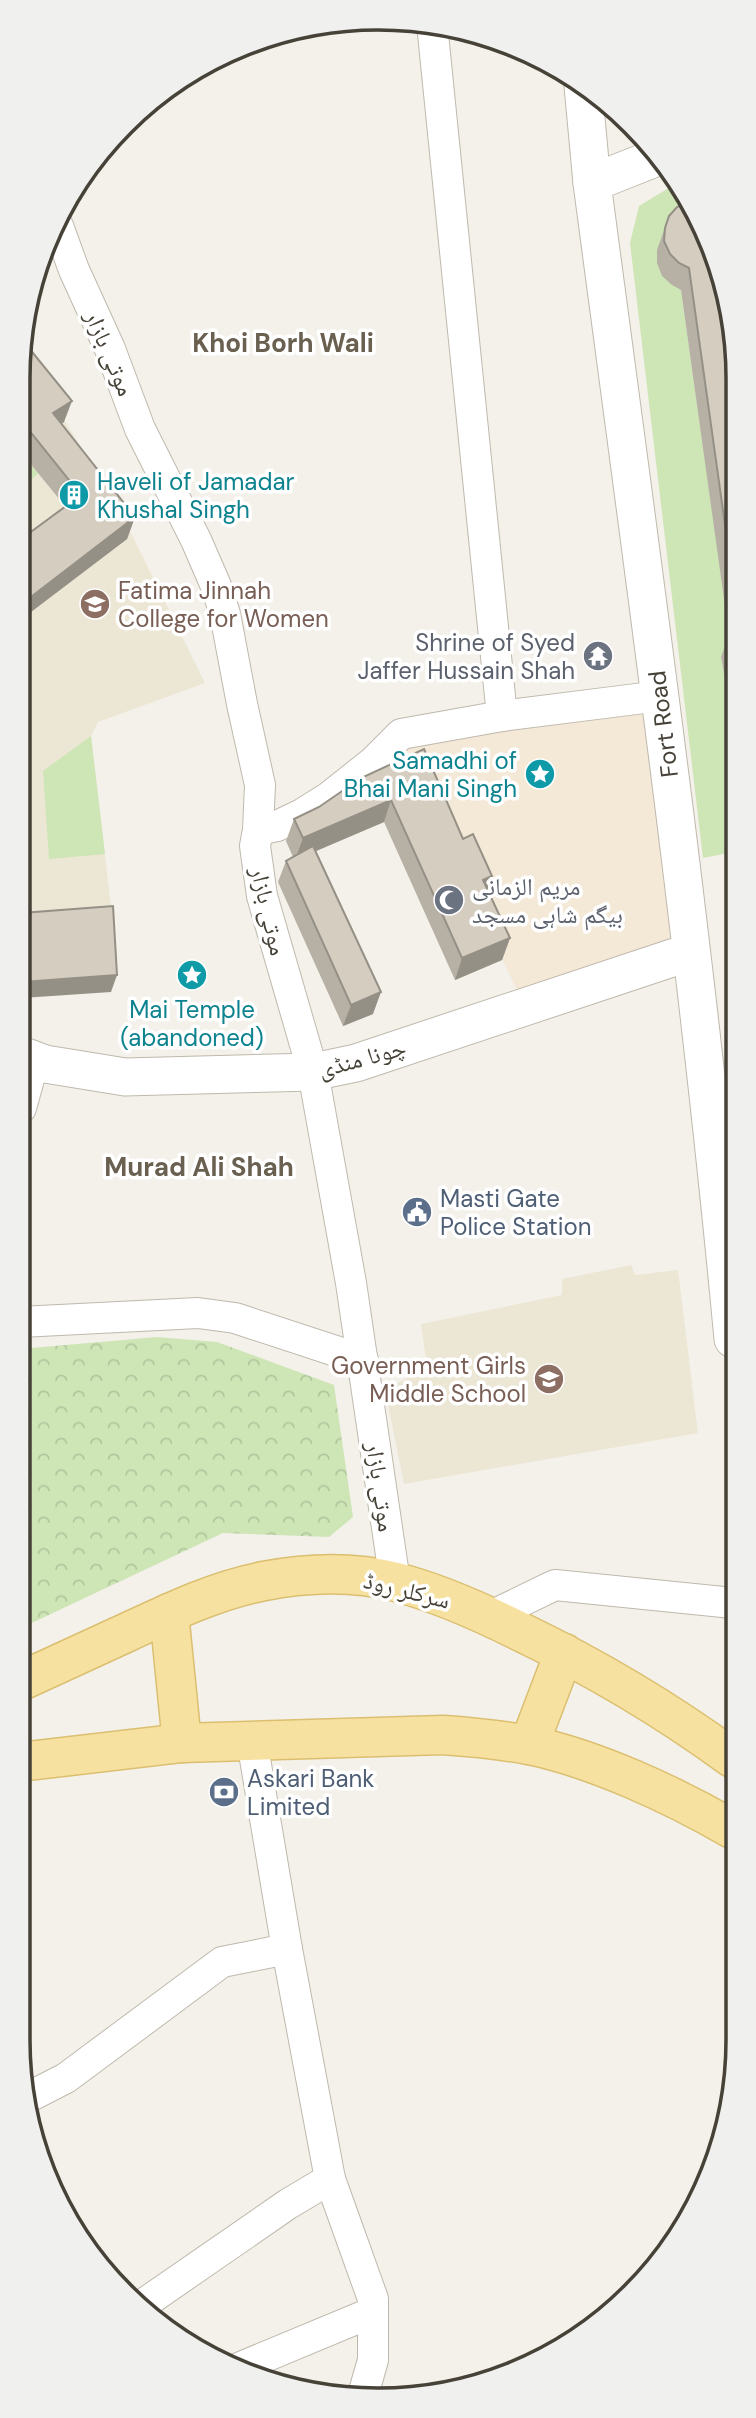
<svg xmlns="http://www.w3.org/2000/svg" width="756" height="2418" font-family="'DM Sans','Noto Naskh Arabic',sans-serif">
	<defs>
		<pattern id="park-crowns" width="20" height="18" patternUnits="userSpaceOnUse" patternTransform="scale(1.75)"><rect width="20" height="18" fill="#cee5b6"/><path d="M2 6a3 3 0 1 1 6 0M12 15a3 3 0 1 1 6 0" fill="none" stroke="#b2c69d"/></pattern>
	</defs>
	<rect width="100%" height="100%" fill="#f4f1ea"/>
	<path fill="#f4e8d7" d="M660 696 690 952 525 1007 475 902 397 779 392 730Z"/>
	<g fill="#ece6d5">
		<path d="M24 354 121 513 205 683 98 722 91 736 112 915 22 923Z"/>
		<path d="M631 1265 635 1275 678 1270 698 1433 404 1484 385 1390 427 1367 421 1324 562 1295V1279Z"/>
	</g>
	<g fill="#cee5b6">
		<path d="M677 183 703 223 662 237C653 260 659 279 681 290L731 644 721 657 725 679 735 685 734 852 703 858 630 243 639 206Z"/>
		<path d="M24 456 38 474 24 485Z"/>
		<path d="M91 736 105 854 49 859 43 771Z"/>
	</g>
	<path fill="url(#park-crowns)" d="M157 1337 217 1342 334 1385 353 1517 329 1537 223 1533 21 1628 20 1349Z"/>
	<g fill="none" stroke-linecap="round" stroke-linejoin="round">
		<g stroke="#bfb9ad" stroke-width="32">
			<g id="minor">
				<path d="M432 24 502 716 660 696"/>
				<path d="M58 226 74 270 110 349 140 429 196 540 216 586 225 614 242 704 260 785 258 830 255 846 262 896 313 1072 351 1283 395 1582"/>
				<path d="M258 830 277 826 302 814 329 797 373 762 401 734 502 716"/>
				<path d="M21 1108 34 1061"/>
				<path d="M20 1322 198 1313 235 1318 363 1360"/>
				<path d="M489 1617 555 1585 733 1603"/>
				<path d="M29 2097 66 2078 222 1962 287 1949"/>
				<path d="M330 2179 373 2299V2360L363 2395"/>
				<path d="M142 2305 288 2204 330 2179 287 1949 252 1741"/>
				<path d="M236 2369 373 2312"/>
			</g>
		</g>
		<g stroke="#bfb9ad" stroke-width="39">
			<g id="tertiary">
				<path d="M583 86 592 183"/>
				<path d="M660 156 592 183C643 568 697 953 733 1339"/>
				<path d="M21 1055 45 1064 125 1077 313 1072 356 1063 690 952"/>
			</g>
		</g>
		<g stroke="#dbbf70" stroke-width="41">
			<g id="primary">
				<path d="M169 1613 182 1743"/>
				<path d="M19 1682C56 1665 93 1648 130 1631 173 1611 217 1590 264 1581 306 1573 353 1571 396 1582 439 1593 479 1611 519 1631 594 1667 665 1709 732 1758"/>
				<path d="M529 1745 564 1653"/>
				<path d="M19 1762 182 1743 443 1735C472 1737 501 1740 529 1745 596 1759 673 1795 732 1829"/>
			</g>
		</g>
		<use href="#minor" stroke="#fff" stroke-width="30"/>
		<use href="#tertiary" stroke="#fff" stroke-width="37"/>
		<use href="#primary" stroke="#f7e1a0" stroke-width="38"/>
	</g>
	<g fill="#b7b0a5">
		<path d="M669 216 735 331V685L725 679 721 657 729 635 681 290 672 285 662 276 657 263V250Z"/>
		<path d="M24 342 64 422 61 424 135 517 127 539 23 618 24 537 65 506 24 456Z"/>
		<path d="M361 778 463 839 510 938 502 960 455 980 384 822 316 851 373 1014 343 1026 278 882 286 861 293 857 286 841 294 819 319 807Z"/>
	</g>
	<g fill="#959086">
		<path d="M72 401 64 422 45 435 53 413Z"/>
		<path d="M135 517 127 539 23 618V603Z"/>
		<path d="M391 800 384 822 295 860 303 838Z"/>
		<path d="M492 876 484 898 483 880Z"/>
		<path d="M510 938 502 960 455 980 462 958Z"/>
		<path d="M117 975 111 992 22 998V982Z"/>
		<path d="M381 992 373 1014 343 1026 351 1005Z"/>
	</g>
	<g fill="#d5cdc0" stroke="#959086" stroke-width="2">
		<path d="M690 202 701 219 735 331V596L689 268 679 263 670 254 664 241 665 228 669 216 677 207Z"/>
		<path d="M24 342 72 401 53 413 135 517 23 603 24 537 81 495 24 424Z"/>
		<path d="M735 627V659L733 657 729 635Z"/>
		<path d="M424 749 463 839 473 834 492 876 483 880 510 938 462 958 391 800 303 838 294 819 319 807 361 778Z"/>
		<path d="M313 846 381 992 351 1005 286 861Z"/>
		<path d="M113 906 117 975 22 982V913Z"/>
	</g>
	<defs>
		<g id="building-disc" transform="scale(1.575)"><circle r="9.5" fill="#0f9aa8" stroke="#fff"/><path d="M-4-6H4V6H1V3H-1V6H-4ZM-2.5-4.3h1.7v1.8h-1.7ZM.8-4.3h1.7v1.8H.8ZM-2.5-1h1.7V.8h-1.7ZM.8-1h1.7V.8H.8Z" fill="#fff"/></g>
		<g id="university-disc" transform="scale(1.575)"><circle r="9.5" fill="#8d6e63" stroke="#fff"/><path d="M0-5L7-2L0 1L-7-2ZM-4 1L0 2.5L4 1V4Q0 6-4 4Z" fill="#fff"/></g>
		<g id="temple-disc" transform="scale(1.575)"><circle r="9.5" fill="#6b7280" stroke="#fff"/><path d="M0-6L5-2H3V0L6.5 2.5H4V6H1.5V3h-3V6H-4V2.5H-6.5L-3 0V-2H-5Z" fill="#fff"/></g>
		<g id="sight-disc" transform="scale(1.575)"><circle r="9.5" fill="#0f9aa8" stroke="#fff"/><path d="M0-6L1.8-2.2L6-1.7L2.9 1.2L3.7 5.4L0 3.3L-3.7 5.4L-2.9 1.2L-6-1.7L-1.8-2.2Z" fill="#fff"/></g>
		<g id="mosque-disc" transform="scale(1.575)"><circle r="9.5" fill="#6b7280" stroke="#fff"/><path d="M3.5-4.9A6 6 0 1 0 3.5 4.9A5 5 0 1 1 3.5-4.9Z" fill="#fff"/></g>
		<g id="civic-disc" transform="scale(1.575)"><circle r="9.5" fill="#5c6f8a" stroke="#fff"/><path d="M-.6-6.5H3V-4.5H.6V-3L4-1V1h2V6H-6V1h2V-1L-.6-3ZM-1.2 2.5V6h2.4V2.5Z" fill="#fff"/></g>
		<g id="school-disc" transform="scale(1.575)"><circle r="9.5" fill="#8d6e63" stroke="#fff"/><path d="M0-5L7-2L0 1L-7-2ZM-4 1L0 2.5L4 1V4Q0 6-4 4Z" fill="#fff"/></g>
		<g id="bank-disc" transform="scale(1.575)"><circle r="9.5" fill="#5c6f8a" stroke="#fff"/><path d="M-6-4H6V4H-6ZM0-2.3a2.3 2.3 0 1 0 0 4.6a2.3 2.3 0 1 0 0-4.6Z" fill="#fff"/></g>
	</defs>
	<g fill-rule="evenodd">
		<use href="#building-disc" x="74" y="495"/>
		<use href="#university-disc" x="95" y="604"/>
		<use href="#temple-disc" x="598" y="656"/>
		<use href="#sight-disc" x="540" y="774"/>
		<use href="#mosque-disc" x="449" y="900"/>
		<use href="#sight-disc" x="192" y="975"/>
		<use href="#civic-disc" x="417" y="1212"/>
		<use href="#school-disc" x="549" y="1379"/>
		<use href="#bank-disc" x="224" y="1792"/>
	</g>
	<g text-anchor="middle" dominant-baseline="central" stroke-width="7" stroke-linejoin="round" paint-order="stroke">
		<g font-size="24" fill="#474238" stroke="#fff">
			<text transform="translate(110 353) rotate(67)">موتی بازار</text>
			<text transform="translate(663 724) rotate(-97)">Fort Road</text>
			<text transform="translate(269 911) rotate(77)">موتی بازار</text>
			<text transform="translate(362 1058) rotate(-15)">چونا منڈی</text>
			<text transform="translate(381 1487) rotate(82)">موتی بازار</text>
			<text transform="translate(407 1590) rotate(14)">سرکلر روڈ</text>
		</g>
		<g font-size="24" fill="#0d838f" stroke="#fff" text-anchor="start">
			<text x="97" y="481">Haveli of Jamadar<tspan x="97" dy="28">Khushal Singh</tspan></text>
			<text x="517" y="760" text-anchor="end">Samadhi of<tspan x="517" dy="28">Bhai Mani Singh</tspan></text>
			<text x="192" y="1009" text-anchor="middle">Mai Temple<tspan x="192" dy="28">(abandoned)</tspan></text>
		</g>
		<g font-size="24" fill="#785e54" stroke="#fff" text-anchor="start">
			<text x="118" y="590">Fatima Jinnah<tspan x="118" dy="28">College for Women</tspan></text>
			<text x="526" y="1365" text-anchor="end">Government Girls<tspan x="526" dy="28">Middle School</tspan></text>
		</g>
		<g font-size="24" fill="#5b616d" stroke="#fff" text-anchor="end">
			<text x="575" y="642">Shrine of Syed<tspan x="575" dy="28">Jaffer Hussain Shah</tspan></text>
			<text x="472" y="886" text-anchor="start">مریم الزمانی<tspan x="472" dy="28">بیگم شاہی مسجد</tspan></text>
		</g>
		<g font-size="24" fill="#4e5e75" stroke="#fff" text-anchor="start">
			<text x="440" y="1198">Masti Gate<tspan x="440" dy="28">Police Station</tspan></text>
			<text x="247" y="1778">Askari Bank<tspan x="247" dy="28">Limited</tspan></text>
		</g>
		<g font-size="26" font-weight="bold" fill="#696050" stroke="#fff">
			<text x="283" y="343">Khoi Borh Wali</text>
			<text x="199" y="1167">Murad Ali Shah</text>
		</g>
	</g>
	<path d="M0 0H756V2418H0ZM378 30H378A348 348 0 0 1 726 378V2040A348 348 0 0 1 378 2388H378A348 348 0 0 1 30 2040V378A348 348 0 0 1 378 30Z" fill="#f0f0ef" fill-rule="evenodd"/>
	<path fill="none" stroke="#474238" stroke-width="3.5" d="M378 30H378A348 348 0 0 1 726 378V2040A348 348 0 0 1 378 2388H378A348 348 0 0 1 30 2040V378A348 348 0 0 1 378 30Z"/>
</svg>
